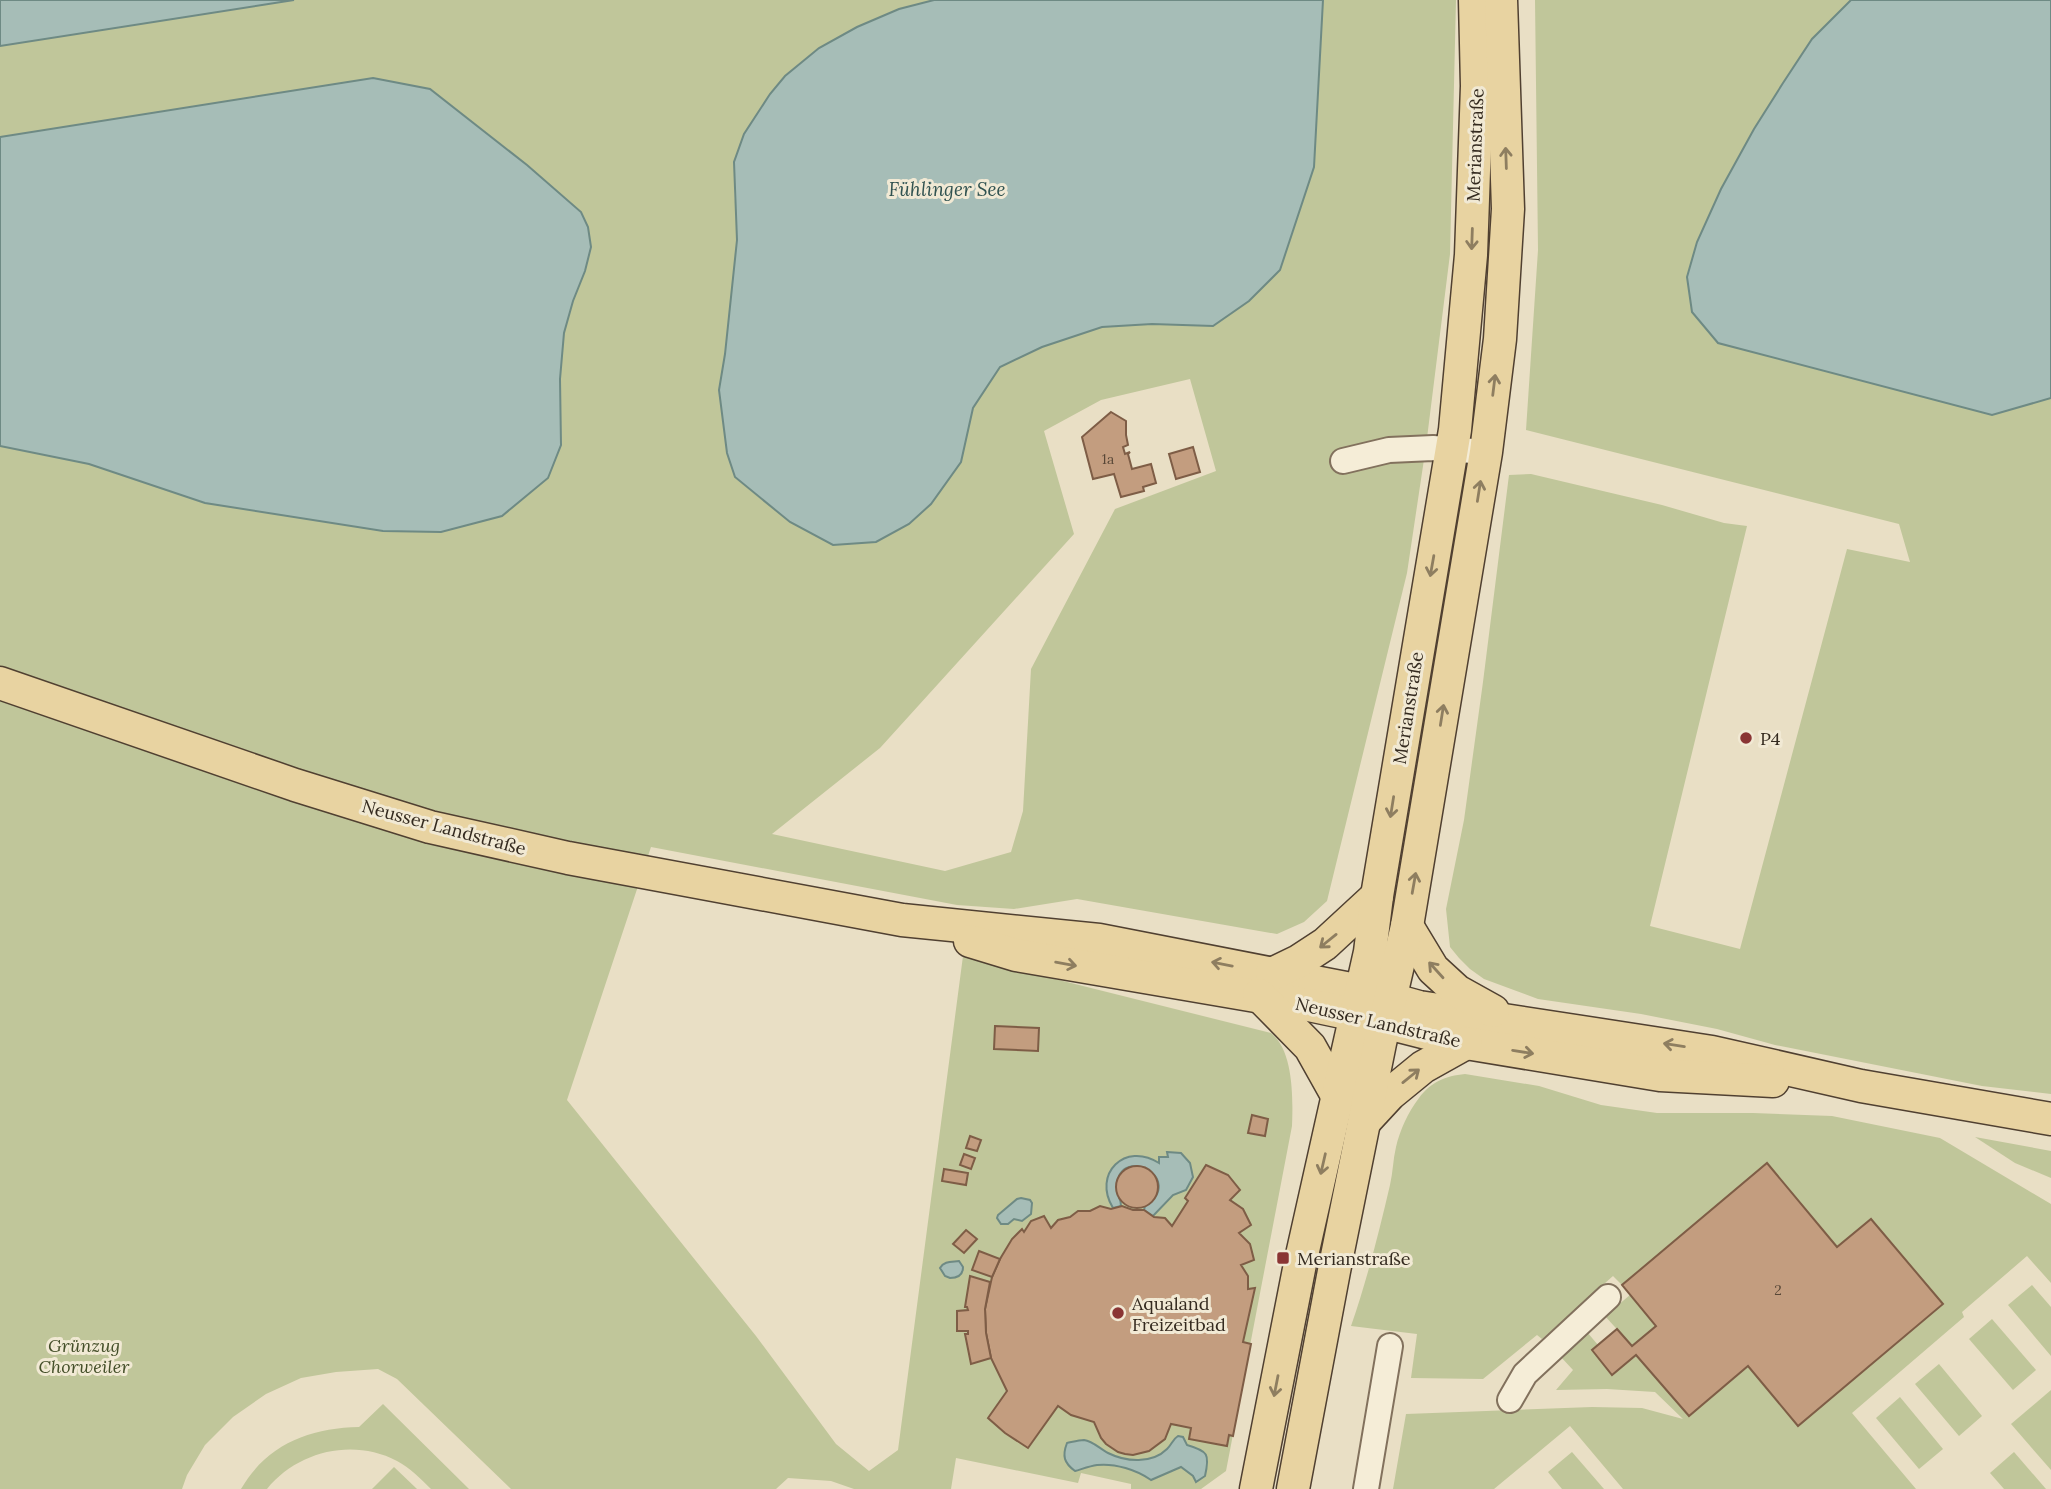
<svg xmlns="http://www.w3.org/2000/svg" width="2051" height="1489" font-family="Lora,serif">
	<rect width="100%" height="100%" fill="#e9dfc5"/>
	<g fill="#c0c69a" fill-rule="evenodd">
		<path d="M294 0H934L899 9 857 27 819 48 785 76 770 94 744 134 734 183 737 240 725 354 719 390 727 453 735 477 762 500 961 462 973 408 1000 367 1042 347 1102 327 1152 324 1320 58 1323 0H1456L1450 254 1426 446 1407 573 1327 901 1304 922 1277 934 1077 899 1014 909 957 905 651 847 567 1100 756 1336 836 1444 869 1471 898 1450 963 956 1271 1033C1294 1051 1293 1100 1292 1126L1226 1471 1201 1489H1131V1484L1081 1473 1078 1483 956 1458 951 1489H854L831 1481 788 1478 776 1489H511L397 1379 378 1369 336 1372 301 1378 266 1394 233 1417 205 1445 187 1475 182 1489H0V446L89 464 205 503 383 531 441 532 561 445 560 379 564 333 573 301 585 271 581 212 527 165 430 89 373 78 0 137V46ZM1190 379 1216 471 1115 509 1031 669 1023 811 1011 852 945 871 772 834 880 748 1074 534 1044 431 1101 400Z"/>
		<path d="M1535 0H1851L1812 39 1783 83 1754 129 1721 189 1697 242 1687 277 1692 312 1718 343 1992 415 2051 398V1094L1982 1086 1775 1045 1717 1029 1641 1014 1538 999 1484 979 1470 969 1459 958 1450 947 1446 909 1464 820 1483 682 1509 475 1531 474 1662 505 1724 523 1747 526 1650 926 1740 949 1847 549 1910 562 1899 524 1526 430 1538 250Z"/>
		<path d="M1465 1074 1539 1086 1601 1105 1657 1113H1753L1832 1116 1940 1138 2051 1204V1283L2027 1256 1962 1312 1964 1317 1852 1413 1916 1489H1623L1570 1426 1494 1489H1393L1406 1414 1592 1407 1642 1408 1683 1419 1655 1392 1607 1389 1556 1390 1573 1370 1560 1356 1587 1332 1598 1345 1592 1351 1612 1374 1636 1355 1688 1416 1748 1366 1798 1425 1942 1305 1871 1219 1837 1247 1767 1164 1622 1285 1613 1276 1542 1339 1537 1335 1483 1379 1411 1378 1417 1334 1351 1326C1367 1280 1379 1232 1390 1185 1393 1172 1393 1159 1396 1147 1400 1130 1408 1112 1419 1098 1431 1082 1445 1076 1465 1074Z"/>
		<path d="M1975 1137 2051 1151V1178L2015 1163Z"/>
		<path d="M2032 1285 2051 1307V1356L2008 1305Z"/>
		<path d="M1630 1295 1656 1326 1632 1346 1605 1316Z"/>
		<path d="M1992 1319 2036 1370 2013 1390 1969 1339Z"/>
		<path d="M1939 1364 1982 1416 1959 1436 1915 1384Z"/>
		<path d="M2051 1390V1470L2011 1424Z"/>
		<path d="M1900 1397 1943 1449 1919 1469 1876 1418Z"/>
		<path d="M383 1404 469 1489H431C420 1478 410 1468 397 1461 353 1438 298 1451 267 1489H241C267 1444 310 1428 359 1427Z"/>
		<path d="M1572 1452 1604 1489H1562L1548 1472Z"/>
		<path d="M2014 1452 2046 1489H2004L1990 1473Z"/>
		<path d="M394 1467 417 1489H372Z"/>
	</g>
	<g fill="#a6bdb7" stroke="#6e8a84" stroke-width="2">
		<path d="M0 0H294L0 46Z"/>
		<path d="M934 0H1323L1314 167 1280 270 1249 301 1213 326 1152 324 1102 327 1042 347 1000 367 973 408 961 462 931 504 909 524 876 542 833 545 790 522 735 477 727 453 719 390 725 354 737 240 734 162 744 134 770 94 785 76 819 48 857 27 899 9Z"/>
		<path d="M1851 0H2051V398L1992 415 1718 343 1692 312 1687 277 1697 242 1721 189 1754 129 1783 83 1812 39Z"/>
		<path d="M373 78 430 89 527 165 581 212 588 227 591 247 585 271 573 301 564 333 560 379 561 445 548 478 502 516 441 532 383 531 205 503 89 464 0 446V137Z"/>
		<path d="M1167 1152 1181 1153 1190 1163 1193 1177 1186 1190 1173 1195 1153 1216 1144 1210 1145 1206C1187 1179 1120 1144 1117 1185 1116 1193 1121 1198 1121 1206L1113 1208C1092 1174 1125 1141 1159 1163V1157H1168Z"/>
		<path d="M1021 1198 1030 1200 1032 1203 1031 1214 1022 1221 1014 1219 1008 1224H1001L997 1218 998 1215 1017 1199Z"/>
		<path d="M959 1261 963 1267C963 1275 958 1278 950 1278L945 1276 940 1268C944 1261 951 1262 959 1261Z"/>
		<path d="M1178 1436 1183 1437 1187 1445C1208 1451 1210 1454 1205 1476L1196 1482 1193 1476 1181 1467 1151 1480C1137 1470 1115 1463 1097 1465 1090 1466 1082 1469 1075 1471 1064 1463 1062 1456 1067 1443 1072 1442 1079 1440 1084 1440 1093 1441 1100 1449 1108 1453 1126 1462 1152 1464 1167 1449 1172 1444 1173 1439 1178 1436Z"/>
	</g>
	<g fill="#c39d7f" stroke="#7e5d46" stroke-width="2">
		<path d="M1111 412 1126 421V435L1128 445 1123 447 1125 454 1130 452 1128 454 1132 469 1151 464 1156 483 1143 487 1144 491 1121 497 1114 474 1093 479 1082 437Z"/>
		<path d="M1193 447 1200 472 1176 479 1169 454Z"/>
		<path d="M995 1026 1039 1028 1038 1051 994 1049Z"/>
		<path d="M1252 1115 1268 1119 1265 1136 1248 1133Z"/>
		<path d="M970 1136 981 1140 977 1151 966 1148Z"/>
		<path d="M964 1154 975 1158 971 1169 960 1165Z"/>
		<path d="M1767 1163 1837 1247 1871 1219 1943 1304 1798 1426 1748 1366 1689 1416 1636 1355 1612 1375 1592 1350 1617 1329 1632 1346 1656 1326 1622 1285Z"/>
		<path d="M1206 1165 1228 1175 1240 1190 1230 1200 1243 1209 1251 1225 1239 1233 1250 1244 1254 1260 1241 1265 1248 1276V1289L1255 1288 1243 1342 1251 1344 1233 1436 1229 1435 1227 1446 1189 1439 1191 1428 1171 1424 1165 1439 1149 1451 1133 1455 1125 1454 1118 1452 1106 1444 1101 1438 1094 1422 1071 1415 1058 1406 1028 1448 1005 1433 988 1418 1007 1391 991 1358 986 1333 985 1309 992 1277 1000 1259 1012 1239 1022 1229 1024 1232 1031 1221 1044 1216 1051 1228 1058 1220 1070 1217 1078 1211H1090L1100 1206 1111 1209 1122 1206 1133 1210H1144L1154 1217 1165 1218 1172 1226 1188 1201 1185 1198Z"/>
		<circle cx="1137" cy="1187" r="21"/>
		<path d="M944 1169 968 1173 966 1185 942 1181Z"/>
		<path d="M966 1230 977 1239 964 1253 953 1244Z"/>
		<path d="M979 1251 1000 1259 992 1277 972 1270Z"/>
		<path d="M970 1276 990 1282 985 1309 986 1333 991 1358 971 1364 965 1334H968V1331H957V1311L968 1310 967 1307H965Z"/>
	</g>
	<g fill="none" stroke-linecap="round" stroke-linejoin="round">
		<g stroke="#82715d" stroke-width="28">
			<g id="minor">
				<path d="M1343 461 1389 450 1433 448 1486 452"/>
				<path d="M1510 1400 1525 1374 1608 1297"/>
				<path d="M1366 1489 1390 1346"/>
			</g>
		</g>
		<g stroke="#504031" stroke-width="35">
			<g id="major">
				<path d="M0 683 295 785 430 827 568 858 902 920 1099 940 1361 991 1419 1007 1712 1052 1861 1086 2051 1119"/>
				<path d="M1407 926 1433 969 1457 991 1493 1011"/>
				<path d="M970 941 1016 955 1309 1005 1356 1015 1466 1043 1660 1075 1773 1081"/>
				<path d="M1272 974 1299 961 1325 944 1377 896"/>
				<path d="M1259 995 1310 1047 1338 1097"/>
				<path d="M1365 1121 1390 1094 1423 1067 1466 1043"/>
				<path d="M1256 1489 1300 1264 1370 952 1377 896 1455 430 1471 255 1477 86 1475 0"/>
				<path d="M1293 1489 1334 1271 1380 1043 1407 926 1486 452 1500 339 1508 209 1501 0"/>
			</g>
		</g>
		<use href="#minor" stroke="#f5edd7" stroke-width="24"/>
		<use href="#major" stroke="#e8d3a1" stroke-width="32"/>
	</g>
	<defs><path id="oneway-shaft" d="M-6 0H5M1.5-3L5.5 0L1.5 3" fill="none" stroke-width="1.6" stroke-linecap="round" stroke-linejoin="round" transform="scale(1.75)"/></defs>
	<g stroke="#8e7e60">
		<use href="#oneway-shaft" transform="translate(1506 158) rotate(-92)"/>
		<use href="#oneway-shaft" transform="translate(1472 239) rotate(92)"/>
		<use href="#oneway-shaft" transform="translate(1494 385) rotate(-83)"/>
		<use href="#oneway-shaft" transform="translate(1479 491) rotate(-81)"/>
		<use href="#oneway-shaft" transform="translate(1432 566) rotate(100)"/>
		<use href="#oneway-shaft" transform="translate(1442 715) rotate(-81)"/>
		<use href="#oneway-shaft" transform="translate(1392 807) rotate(99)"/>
		<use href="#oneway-shaft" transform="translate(1414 883) rotate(-80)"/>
		<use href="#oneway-shaft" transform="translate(1328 941) rotate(141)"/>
		<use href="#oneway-shaft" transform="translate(1066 964) rotate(10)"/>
		<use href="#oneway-shaft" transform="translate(1222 964) rotate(-169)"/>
		<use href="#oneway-shaft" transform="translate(1436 970) rotate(-132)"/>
		<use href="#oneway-shaft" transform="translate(1674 1045) rotate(-171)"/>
		<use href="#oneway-shaft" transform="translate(1523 1052) rotate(9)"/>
		<use href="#oneway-shaft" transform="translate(1411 1076) rotate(-39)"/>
		<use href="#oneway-shaft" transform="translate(1323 1164) rotate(103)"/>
		<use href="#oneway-shaft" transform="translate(1276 1386) rotate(101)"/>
	</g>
	<g fill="#8a3534" stroke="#f1e9d4" stroke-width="2.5">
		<circle cx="1746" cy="738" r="7"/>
		<rect x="1276" y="1251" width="14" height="14" rx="3.5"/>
		<circle cx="1118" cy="1313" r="7"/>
	</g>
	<g text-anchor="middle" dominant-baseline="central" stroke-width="6" stroke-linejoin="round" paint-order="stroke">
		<g font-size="14" fill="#584737">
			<text x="1108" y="459">1a</text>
			<text x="1778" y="1290">2</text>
		</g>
		<g font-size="18" fill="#342a1f" stroke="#f1e9d4">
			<text transform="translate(1475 145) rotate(-88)">Merianstraße</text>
			<text transform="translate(1408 708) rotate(-81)">Merianstraße</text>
			<text transform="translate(444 827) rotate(15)">Neusser Landstraße</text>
			<text transform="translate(1378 1022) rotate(13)">Neusser Landstraße</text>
		</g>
		<g font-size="18" fill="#342a1f" stroke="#f1e9d4" text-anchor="start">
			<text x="1760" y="738">P4</text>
			<text x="1297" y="1258">Merianstraße</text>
			<text x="1132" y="1303">Aqualand<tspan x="1132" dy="21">Freizeitbad</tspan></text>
		</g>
		<g font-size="18" font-style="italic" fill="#434e28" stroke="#f1e9d4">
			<text x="84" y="1345">Grünzug<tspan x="84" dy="21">Chorweiler</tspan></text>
		</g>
		<g font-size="19" font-style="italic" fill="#305250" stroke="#f1e9d4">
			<text x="947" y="189">Fühlinger See</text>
		</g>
	</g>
</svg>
